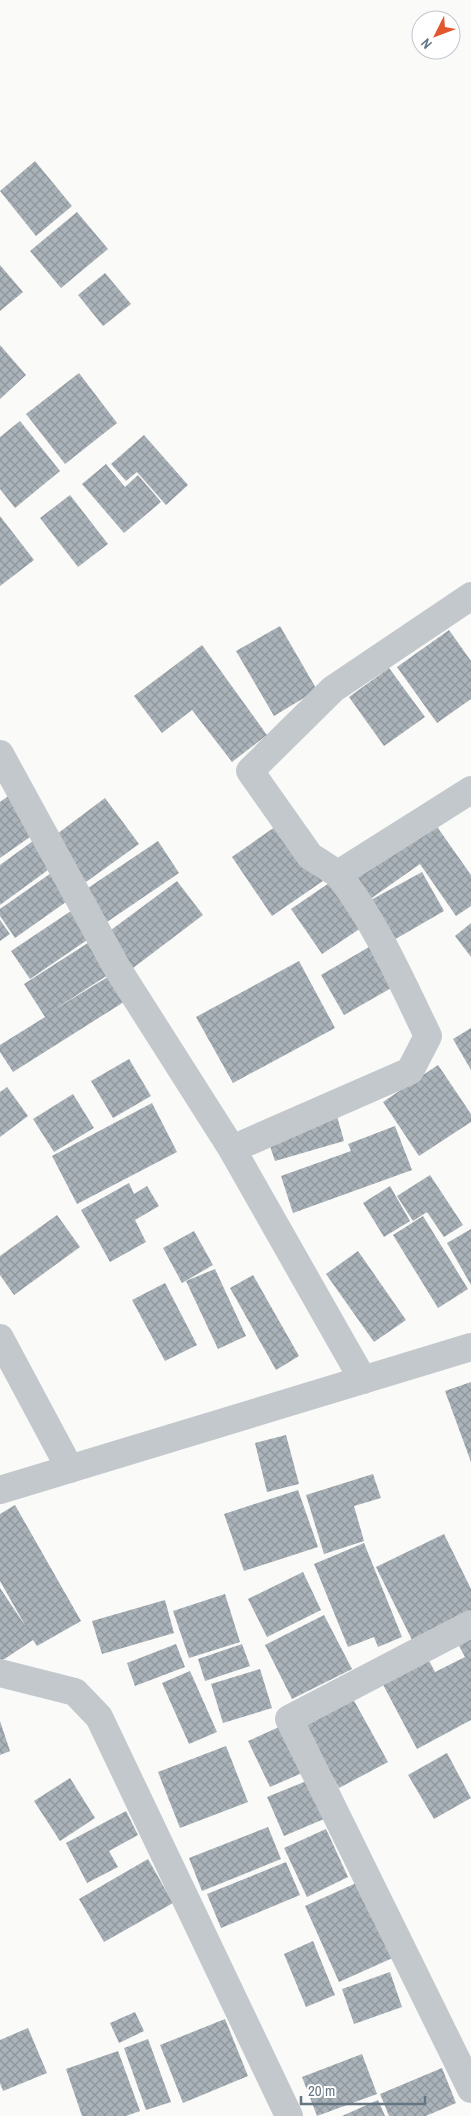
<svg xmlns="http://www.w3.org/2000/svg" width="471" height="2116" font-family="'Archivo Narrow',sans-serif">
	<defs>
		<pattern id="building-cross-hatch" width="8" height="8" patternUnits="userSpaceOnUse" patternTransform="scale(1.25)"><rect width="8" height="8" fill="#aab3b9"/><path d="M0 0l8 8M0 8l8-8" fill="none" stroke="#8e969c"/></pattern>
	</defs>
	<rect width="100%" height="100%" fill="#fafaf8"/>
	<g fill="url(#building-cross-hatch)">
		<path d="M35 161 72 206 36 236 0 191Z"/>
		<path d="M77 212 108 249 61 288 30 251Z"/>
		<path d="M0 265 23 292 0 311Z"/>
		<path d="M105 273 131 304 103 326 78 295Z"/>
		<path d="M0 345 26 375 0 399Z"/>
		<path d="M79 373 117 423 65 464 26 414Z"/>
		<path d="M20 421 60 471 15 508 0 489V437Z"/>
		<path d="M144 435 188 485 166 505 137 472 126 481 111 464Z"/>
		<path d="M106 464 125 487 138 475 161 502 124 533 82 484Z"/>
		<path d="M70 495 108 544 78 567 40 518Z"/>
		<path d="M0 516 34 560 0 586Z"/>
		<path d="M280 626 317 690 274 716 236 651Z"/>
		<path d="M449 630 471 661V699L437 723 397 667Z"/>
		<path d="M202 645 267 735 232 762 192 710 162 733 134 696Z"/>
		<path d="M389 668 425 717 384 746 349 697Z"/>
		<path d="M14 792 40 830 0 858V802Z"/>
		<path d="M105 798 139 844 86 882 53 837Z"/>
		<path d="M433 821 471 875V906L456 916 420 864 366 902 350 879Z"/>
		<path d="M282 822 323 881 272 916 232 857Z"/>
		<path d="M33 841 52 867 0 905V865Z"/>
		<path d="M158 841 179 873 104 924 82 892Z"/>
		<path d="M54 871 73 897 15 938 0 916V909Z"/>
		<path d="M422 872 444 911 392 941 369 901Z"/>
		<path d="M335 879 367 924 322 954 291 909Z"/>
		<path d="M177 881 203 915 133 968 107 933Z"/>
		<path d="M71 911 90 938 30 979 11 951Z"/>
		<path d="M0 920 10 934 0 941Z"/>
		<path d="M471 923V957L455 936Z"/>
		<path d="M91 941 111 973 52 1011 111 975 127 1000 13 1072 0 1052V1045L45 1017 24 984Z"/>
		<path d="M369 947 393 987 344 1015 321 975Z"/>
		<path d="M299 961 335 1028 233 1083 196 1017Z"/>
		<path d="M471 1028V1070L453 1039Z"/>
		<path d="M129 1059 151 1096 113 1118 91 1081Z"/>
		<path d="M438 1065 471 1114V1122L419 1156 383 1102Z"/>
		<path d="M7 1087 28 1116 0 1137V1092Z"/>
		<path d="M73 1094 94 1128 54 1152 33 1119Z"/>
		<path d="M152 1103 177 1152 77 1204 52 1156Z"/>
		<path d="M337 1116 344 1141 275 1161 267 1137Z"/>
		<path d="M395 1126 412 1170 293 1213 281 1176 351 1151 348 1144Z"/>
		<path d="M430 1175 463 1225 444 1237 427 1212 413 1221 397 1196Z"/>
		<path d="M129 1183 134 1194 147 1186 159 1206 135 1220 146 1242 110 1262 81 1210Z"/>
		<path d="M390 1186 410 1221 384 1237 363 1203Z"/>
		<path d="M57 1215 80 1247 14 1295 0 1275V1256Z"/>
		<path d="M423 1216 468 1289 438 1308 393 1235Z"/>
		<path d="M471 1229V1285L447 1243Z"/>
		<path d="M194 1231 213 1265 182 1283 163 1248Z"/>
		<path d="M358 1251 406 1320 374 1342 326 1274Z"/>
		<path d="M215 1269 246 1336 218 1349 186 1281Z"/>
		<path d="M253 1275 299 1356 276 1370 230 1288Z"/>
		<path d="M165 1283 197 1345 165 1361 132 1300Z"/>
		<path d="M471 1382V1462L445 1391Z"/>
		<path d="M286 1435 299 1484 267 1492 255 1443Z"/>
		<path d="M373 1474 381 1498 354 1506 364 1541 324 1554 306 1495Z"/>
		<path d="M298 1490 318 1547 244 1571 224 1514Z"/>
		<path d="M15 1505 81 1621 37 1646 33 1640 0 1662V1588L26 1627 0 1581V1514Z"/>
		<path d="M444 1534 471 1589V1613L413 1642 376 1567Z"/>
		<path d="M364 1543 402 1637 378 1647 374 1637 348 1647 314 1564Z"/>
		<path d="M303 1572 321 1610 267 1637 248 1599Z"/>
		<path d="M225 1594 240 1642 189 1658 173 1611Z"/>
		<path d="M165 1600 174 1633 102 1654 92 1621Z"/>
		<path d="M324 1615 352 1669 292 1699 265 1645Z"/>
		<path d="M471 1635V1720L417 1749 379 1677 425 1653 435 1672 465 1657 457 1642Z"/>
		<path d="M176 1644 185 1667 135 1686 127 1663Z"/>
		<path d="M242 1644 250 1666 205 1681 198 1659Z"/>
		<path d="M260 1669 272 1708 223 1723 211 1684Z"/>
		<path d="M190 1671 217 1732 189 1744 162 1683Z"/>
		<path d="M352 1697 388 1762 339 1788 303 1723Z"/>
		<path d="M0 1721 10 1751 0 1755Z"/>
		<path d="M288 1723 309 1770 270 1787 248 1741Z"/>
		<path d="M226 1746 248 1802 180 1828 158 1772Z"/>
		<path d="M447 1753 471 1798 434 1819 408 1775Z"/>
		<path d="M70 1778 95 1818 60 1841 34 1801Z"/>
		<path d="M314 1778 331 1816 284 1836 267 1797Z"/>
		<path d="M126 1811 138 1835 109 1851 118 1867 87 1883 66 1843Z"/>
		<path d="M268 1827 281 1859 202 1891 189 1858Z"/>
		<path d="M326 1829 348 1877 307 1897 284 1848Z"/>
		<path d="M148 1859 173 1903 104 1942 79 1899Z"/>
		<path d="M286 1862 300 1895 221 1928 207 1894Z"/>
		<path d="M363 1880 397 1956 339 1982 305 1906Z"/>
		<path d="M313 1941 335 1995 306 2007 284 1954Z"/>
		<path d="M390 1972 402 2007 354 2024 342 1989Z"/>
		<path d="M135 2012 144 2031 119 2043 110 2023Z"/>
		<path d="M225 2019 248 2076 183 2103 160 2045Z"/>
		<path d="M28 2028 47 2073 3 2091 0 2083V2040Z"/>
		<path d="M148 2039 171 2102 146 2110 124 2048Z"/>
		<path d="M118 2051 140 2111 126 2116H82L66 2069Z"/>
		<path d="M362 2054 377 2094 317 2116 302 2077Z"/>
		<path d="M442 2068 456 2103 426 2116H389L380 2094Z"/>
		<path d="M378 2100 385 2116H342Z"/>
	</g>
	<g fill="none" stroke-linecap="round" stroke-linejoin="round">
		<g stroke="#c3c8cc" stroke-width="28">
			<path d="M0 754 117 968 232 1149 363 1380"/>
			<path d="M338 874 310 856 250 771 333 689 471 596"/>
			<path d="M232 1149 410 1071 428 1036C401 980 376 923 338 874L471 790"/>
			<path d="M0 1338 70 1469"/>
			<path d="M471 1624 289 1719 471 2089"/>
			<path d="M0 1673 75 1692 99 1717 289 2116"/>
		</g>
		<path stroke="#c3c8cc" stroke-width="28" d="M0 1490 471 1347"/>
	</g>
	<g transform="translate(436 35) rotate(228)"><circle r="24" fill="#ffffff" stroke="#c1c8cd"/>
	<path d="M0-4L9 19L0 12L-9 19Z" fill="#e4572e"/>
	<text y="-8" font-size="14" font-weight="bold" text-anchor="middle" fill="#657683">N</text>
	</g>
	<path d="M301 2096v8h124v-8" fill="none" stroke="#657683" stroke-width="2.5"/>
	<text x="308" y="2096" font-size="15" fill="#657683" stroke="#ffffff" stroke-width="4" paint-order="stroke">20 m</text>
</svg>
